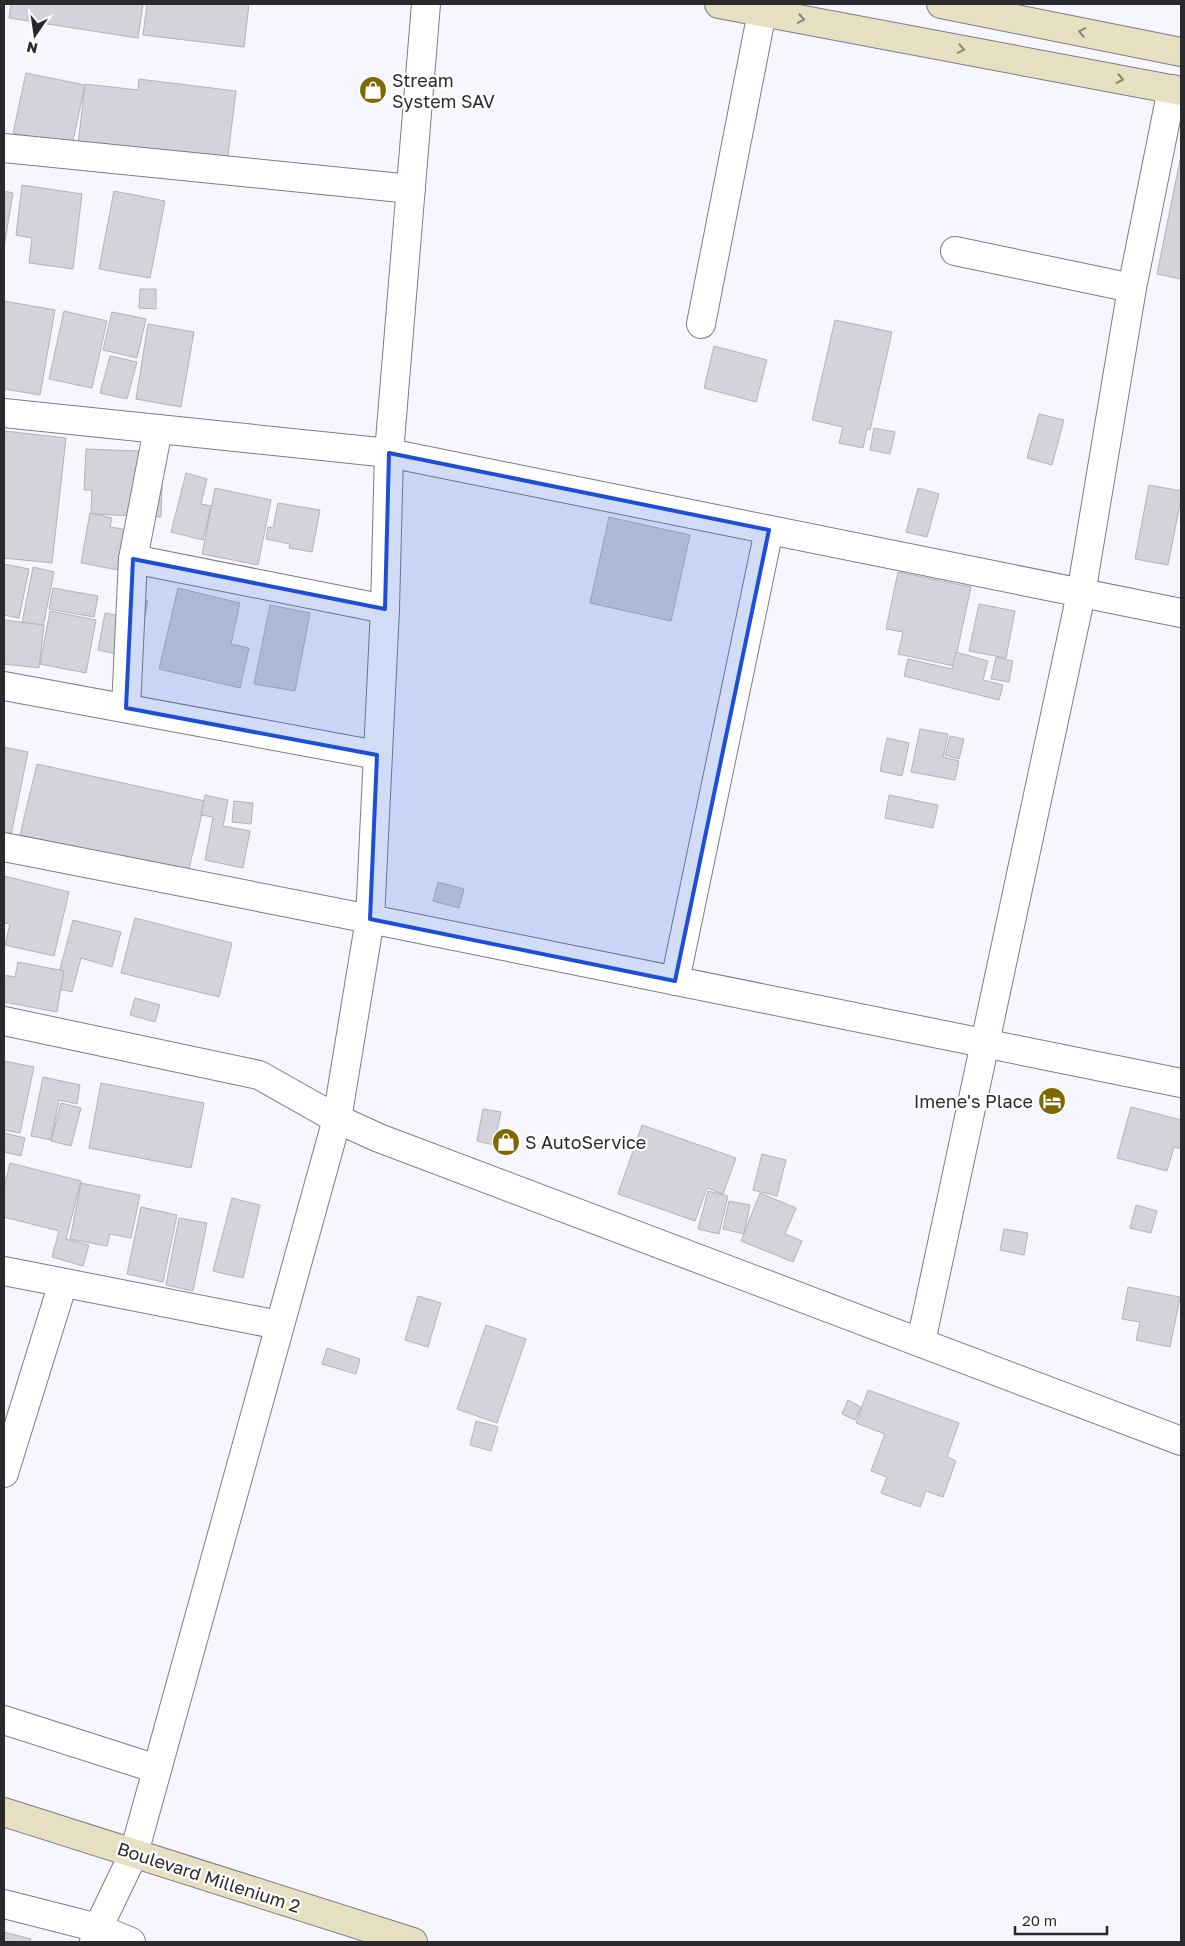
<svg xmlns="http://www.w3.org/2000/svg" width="1185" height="1946" font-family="'Golos Text',sans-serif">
	<rect width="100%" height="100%" fill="#f6f6ff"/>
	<g fill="#d2d3db" stroke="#b2b2ba">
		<path d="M11 4H143L138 38 9 18Z"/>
		<path d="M147 4H249L244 47 143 35Z"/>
		<path d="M26 73 85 85 72 145 13 133Z"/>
		<path d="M139 79 236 91 227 163 78 145 85 84 138 90Z"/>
		<path d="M1181 155V279L1157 274Z"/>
		<path d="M22 185 82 194 73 269 29 263 32 238 16 235Z"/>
		<path d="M4 191 13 193 4 247Z"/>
		<path d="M114 191 165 201 150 278 99 269Z"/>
		<path d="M140 289H156V309L139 308Z"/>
		<path d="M4 301 55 310 40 395 4 389Z"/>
		<path d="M64 311 107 321 92 388 49 379Z"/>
		<path d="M112 312 146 319 137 358 103 350Z"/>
		<path d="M835 320 892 332 870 430 867 429 863 448 839 443 843 427 812 420Z"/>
		<path d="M148 324 194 332 181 407 136 399Z"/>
		<path d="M714 346 767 360 756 402 704 388Z"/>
		<path d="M110 356 137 362 127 399 100 393Z"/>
		<path d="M1039 414 1064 420 1052 465 1027 458Z"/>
		<path d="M874 428 895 432 890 454 870 450Z"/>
		<path d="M5 431 66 438 52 563 4 558V447Z"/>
		<path d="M86 449 163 452 161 517 91 514 92 490H84Z"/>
		<path d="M186 473 207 479 201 504 211 506 203 540 171 532Z"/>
		<path d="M1149 485 1181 491V499L1168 565 1135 559Z"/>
		<path d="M215 488 271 500 258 565 202 554Z"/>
		<path d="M918 488 939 494 927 537 906 532Z"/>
		<path d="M278 503 320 510 312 552 289 548 290 544 266 539 268 527 273 528Z"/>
		<path d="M90 513 112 518 110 527 147 533 140 574 81 563Z"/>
		<path d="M609 517 690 535 671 621 590 603Z"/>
		<path d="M4 564 29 569 19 618 4 615Z"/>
		<path d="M33 567 54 572 43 627 22 623Z"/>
		<path d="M898 572 971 587 954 666 898 654 903 632 886 629Z"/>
		<path d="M53 588 98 596 94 617 49 609Z"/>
		<path d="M178 588 240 603 231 644 249 648 240 688 159 669Z"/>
		<path d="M125 596 148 601 136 658 98 650 105 613 121 616Z"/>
		<path d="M979 604 1015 611 1006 658 969 651Z"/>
		<path d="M270 605 310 613 295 691 254 684Z"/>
		<path d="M50 611 96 620 86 673 40 664Z"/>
		<path d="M4 620 44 625 39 668 4 664Z"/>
		<path d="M956 652 988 661 983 680 1003 685 999 700 904 676 908 659 952 669Z"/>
		<path d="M996 657 1013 661 1009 682 991 679Z"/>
		<path d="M920 729 948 734 943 757 959 761 955 780 911 772Z"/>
		<path d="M950 736 964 739 959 759 945 755Z"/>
		<path d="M887 738 909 743 902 776 880 771Z"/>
		<path d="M4 747 28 752 11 835 4 834Z"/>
		<path d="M37 764 205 801 188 873 20 835Z"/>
		<path d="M205 795 228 800 223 826 250 831 243 868 205 860 213 817 201 815Z"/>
		<path d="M889 795 938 805 933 828 885 818Z"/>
		<path d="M234 801 253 803 251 824 232 822Z"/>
		<path d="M4 876 69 892 54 956 5 945 10 924 4 923Z"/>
		<path d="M438 882 464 889 459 908 433 901Z"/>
		<path d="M135 918 232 943 219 997 121 973Z"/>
		<path d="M73 920 121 932 112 967 81 958 72 992 55 988Z"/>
		<path d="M18 962 64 971 57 1012 4 1002V975L15 977Z"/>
		<path d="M135 998 160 1005 155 1022 130 1015Z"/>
		<path d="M4 1061 34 1067 20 1133 4 1130Z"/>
		<path d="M43 1077 80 1085 77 1104 59 1100 51 1140 31 1136Z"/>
		<path d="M101 1083 204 1103 191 1168 89 1148Z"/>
		<path d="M61 1103 81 1108 71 1146 51 1141Z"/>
		<path d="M1131 1107 1181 1120V1149L1174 1147 1167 1171 1117 1158Z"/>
		<path d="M483 1109 501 1112 494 1145 477 1141Z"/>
		<path d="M642 1125 736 1158 723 1194 707 1188 695 1221 618 1194Z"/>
		<path d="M4 1133 25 1138 21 1156 4 1152Z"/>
		<path d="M762 1154 786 1160 777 1196 753 1190Z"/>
		<path d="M10 1163 81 1181 66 1239 89 1245 83 1266 52 1257 59 1231 4 1217V1187Z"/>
		<path d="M81 1183 140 1195 131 1238 110 1234 107 1246 70 1239Z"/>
		<path d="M708 1191 728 1196 719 1234 698 1229Z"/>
		<path d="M760 1193 796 1208 785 1234 802 1241 793 1262 741 1241Z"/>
		<path d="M232 1198 260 1205 243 1278 213 1271Z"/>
		<path d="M729 1201 750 1205 744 1234 723 1229Z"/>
		<path d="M1136 1205 1157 1211 1151 1233 1130 1228Z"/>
		<path d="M141 1207 177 1215 163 1282 127 1274Z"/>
		<path d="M179 1218 207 1223 193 1291 166 1285Z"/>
		<path d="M1004 1229 1028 1233 1024 1255 1000 1250Z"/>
		<path d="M1128 1287 1180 1297 1170 1347 1136 1340 1140 1322 1122 1319Z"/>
		<path d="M418 1296 441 1303 428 1347 405 1340Z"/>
		<path d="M486 1325 526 1339 497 1423 457 1409Z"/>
		<path d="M327 1348 360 1359 356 1374 322 1364Z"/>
		<path d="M868 1390 959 1423 947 1457 956 1461 943 1497 926 1491 920 1507 881 1493 887 1477 871 1471 885 1434 856 1423Z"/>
		<path d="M848 1400 861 1407 855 1420 842 1414Z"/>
		<path d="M476 1421 498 1427 491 1451 470 1445Z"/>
		<path d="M4 1932 31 1939 30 1942H4Z"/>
	</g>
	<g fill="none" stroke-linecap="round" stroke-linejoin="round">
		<g stroke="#7d7d85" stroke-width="30">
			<g id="street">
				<path d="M4 148 411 189"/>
				<path d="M955 251 1132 288"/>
				<path d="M701 324 762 12"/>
				<path d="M4 413 389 453 1181 613"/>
				<path d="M133 559 385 609"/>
				<path d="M4 686 377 755"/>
				<path d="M126 708 133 559 158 429"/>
				<path d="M4 847 370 919 1181 1083"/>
				<path d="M675 981 769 530"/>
				<path d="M4 1021 259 1075 337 1119 379 1138 1181 1441"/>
				<path d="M4 1271 279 1325"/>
				<path d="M921 1342 1081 594 1132 288 1172 89"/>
				<path d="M4 1473 63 1283"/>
				<path d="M4 1720 157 1769"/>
				<path d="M4 1904 98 1928 131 1942"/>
				<path d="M94 1942 98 1928 134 1853 337 1119 370 919 385 609 389 453 426 4"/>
			</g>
		</g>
		<g stroke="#7d7d85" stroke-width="30">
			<g id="secondary">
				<path d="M719 4 1181 91"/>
				<path d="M941 4 1181 52"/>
				<path d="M4 1812 413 1942"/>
			</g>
		</g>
		<use href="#street" stroke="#fff" stroke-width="28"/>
		<use href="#secondary" stroke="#e7dfc1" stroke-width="28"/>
	</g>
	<defs><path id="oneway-chevron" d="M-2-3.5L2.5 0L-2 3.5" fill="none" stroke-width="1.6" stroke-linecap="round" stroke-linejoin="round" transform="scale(1.25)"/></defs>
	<g stroke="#888477">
		<use href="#oneway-chevron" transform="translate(801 19) rotate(11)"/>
		<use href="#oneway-chevron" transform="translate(1082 32) rotate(-169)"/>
		<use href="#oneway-chevron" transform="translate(961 49) rotate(11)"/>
		<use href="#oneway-chevron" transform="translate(1120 79) rotate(11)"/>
	</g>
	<path fill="#1d4ed8" fill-opacity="0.2" stroke="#1d4ed8" stroke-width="4" stroke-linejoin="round" d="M389 453 769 530 675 981 370 919 377 755 126 708 133 559 385 609Z"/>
	<defs>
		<g id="shop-disc" transform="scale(1.4375)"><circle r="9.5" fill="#7f6800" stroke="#fff"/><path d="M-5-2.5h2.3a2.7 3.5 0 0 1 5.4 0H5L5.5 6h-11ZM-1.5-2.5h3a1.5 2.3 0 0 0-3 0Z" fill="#fff"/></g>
		<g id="hotel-disc" transform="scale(1.4375)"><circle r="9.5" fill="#7f6800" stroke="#fff"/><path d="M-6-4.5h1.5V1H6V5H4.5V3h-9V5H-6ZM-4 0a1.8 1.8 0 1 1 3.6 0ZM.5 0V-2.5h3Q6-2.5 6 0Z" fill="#fff"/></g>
	</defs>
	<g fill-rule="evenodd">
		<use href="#shop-disc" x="373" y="90"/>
		<use href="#hotel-disc" x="1052" y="1101"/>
		<use href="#shop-disc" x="506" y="1142"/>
	</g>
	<g text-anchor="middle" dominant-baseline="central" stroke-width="4.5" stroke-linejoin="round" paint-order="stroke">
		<g font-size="18" fill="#2a2a2d" stroke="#fff" text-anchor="start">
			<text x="392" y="80">Stream<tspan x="392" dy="21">System SAV</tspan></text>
			<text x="1033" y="1101" text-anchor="end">Imene's Place</text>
			<text x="525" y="1142">S AutoService</text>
		</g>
		<g font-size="18" fill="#2a2a2d" stroke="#fff">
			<text transform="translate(209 1877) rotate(18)">Boulevard Millenium 2</text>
		</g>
	</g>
	<rect width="1185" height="1946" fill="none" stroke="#2a2a2d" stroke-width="10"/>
	<g transform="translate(35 35) rotate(193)" stroke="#ffffff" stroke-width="4" paint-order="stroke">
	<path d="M0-4L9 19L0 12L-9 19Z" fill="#2a2a2d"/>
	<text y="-8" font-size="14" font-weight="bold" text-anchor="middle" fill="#2a2a2d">N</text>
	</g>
	<path d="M1015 1926v8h92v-8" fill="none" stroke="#2a2a2d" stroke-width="2.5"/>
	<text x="1022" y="1926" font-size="15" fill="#2a2a2d" stroke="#ffffff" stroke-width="4" paint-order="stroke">20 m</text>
</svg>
